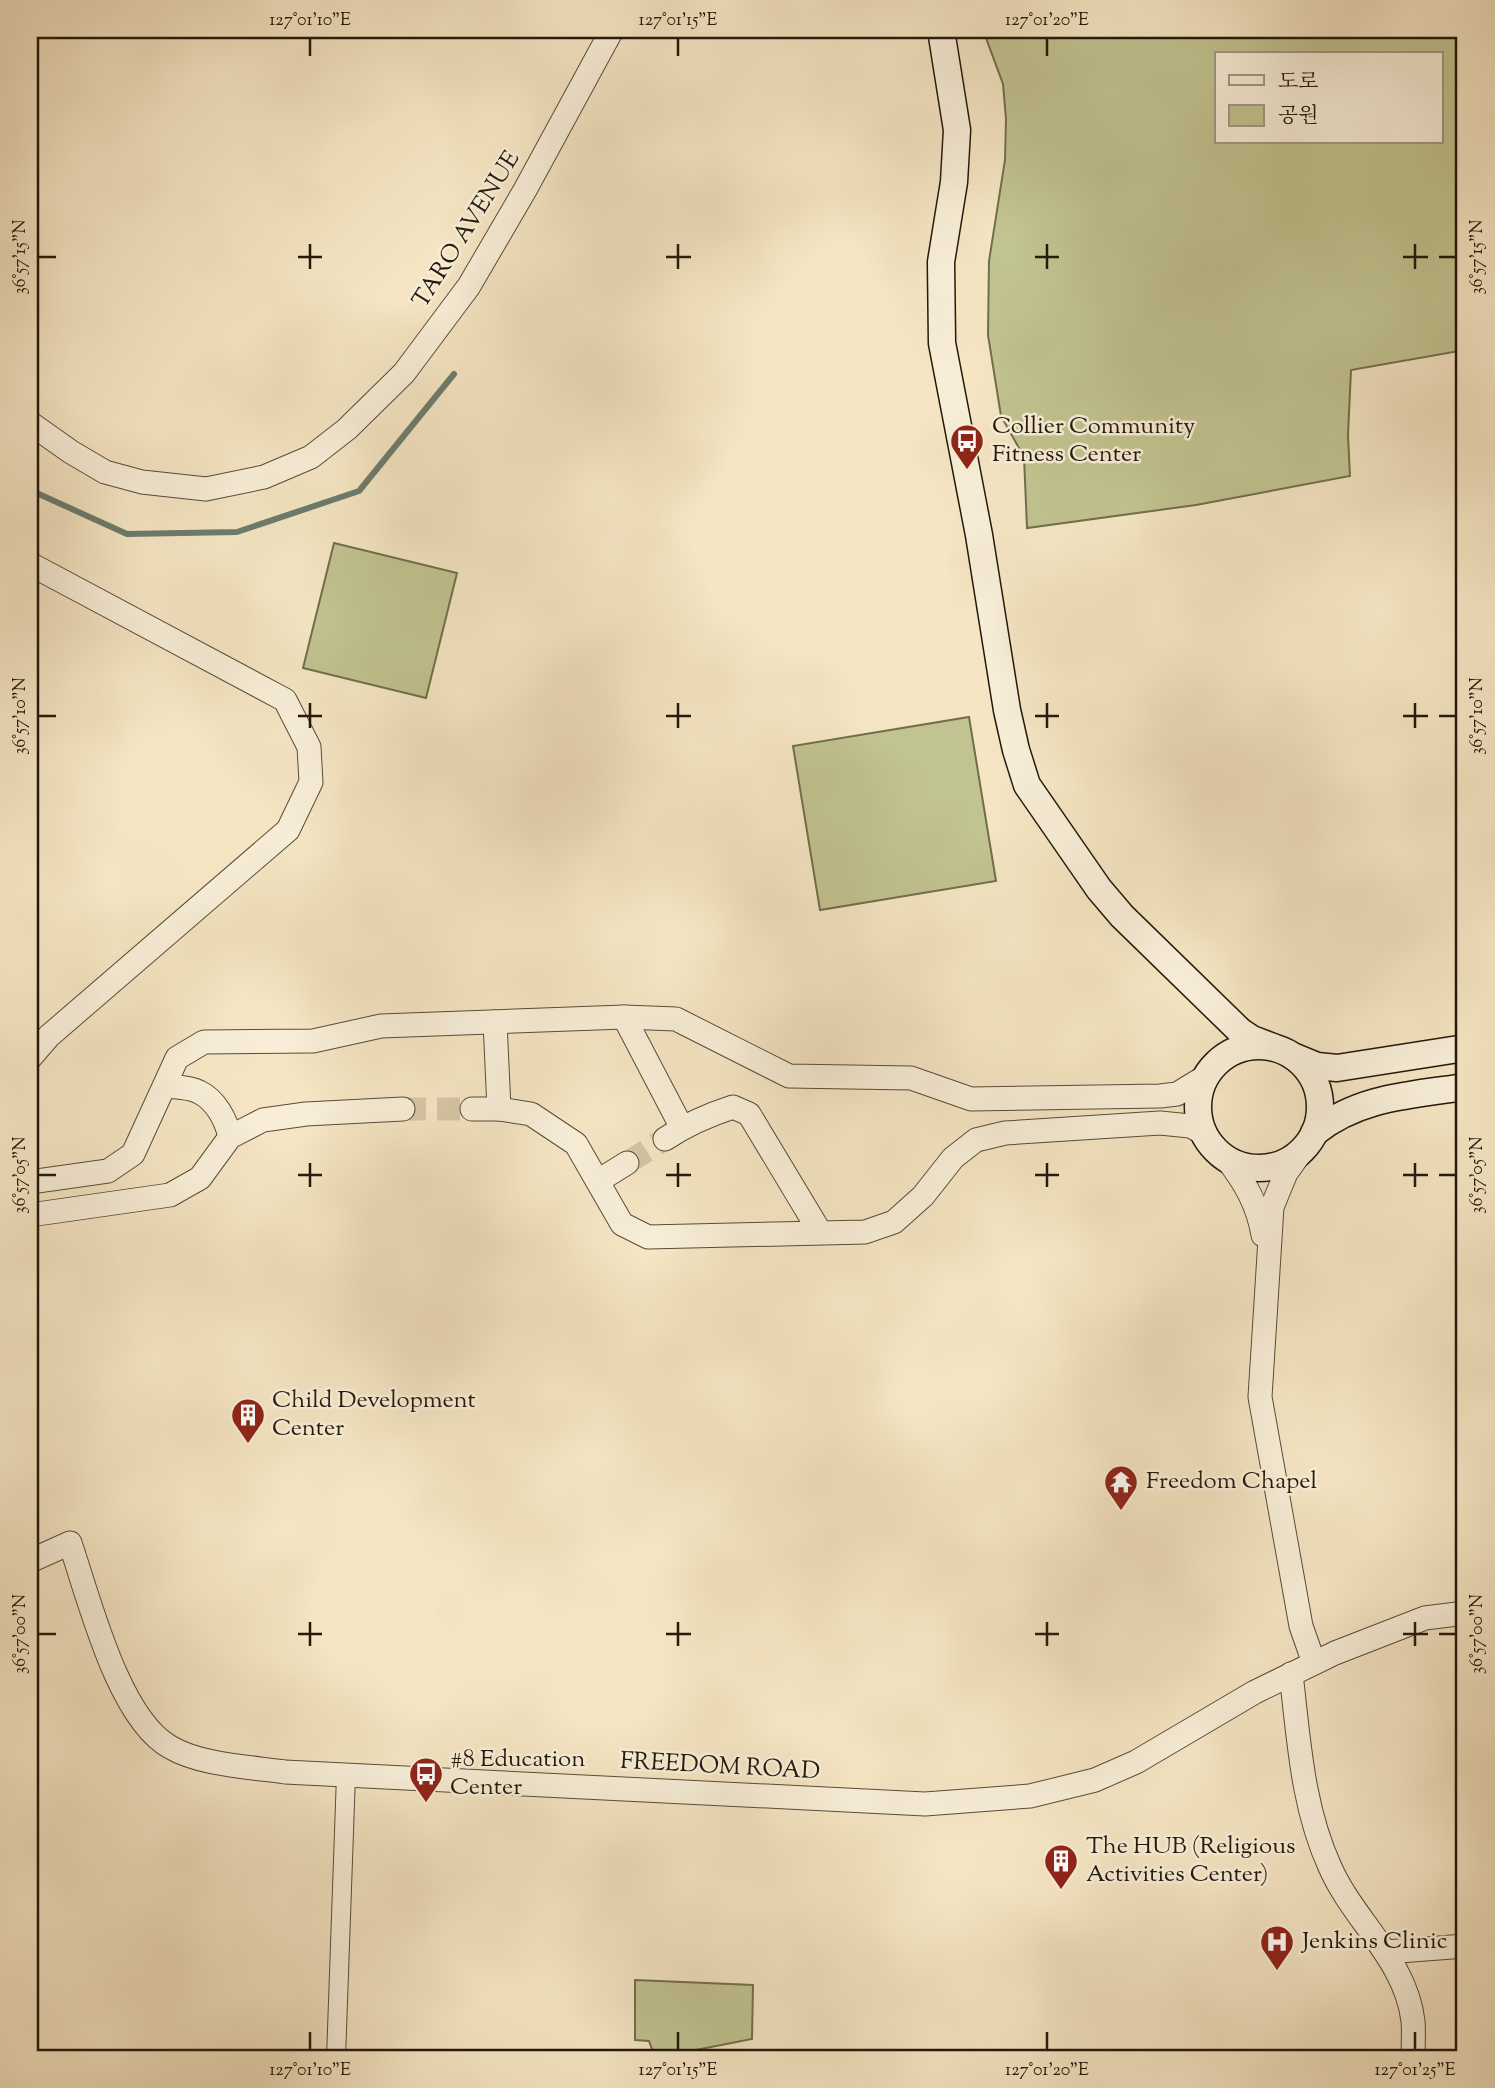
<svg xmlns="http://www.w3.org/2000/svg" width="1495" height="2088" font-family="'Sorts Mill Goudy','Noto Serif KR',serif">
	<rect width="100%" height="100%" fill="#f5e5c3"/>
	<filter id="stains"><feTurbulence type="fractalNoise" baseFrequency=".00286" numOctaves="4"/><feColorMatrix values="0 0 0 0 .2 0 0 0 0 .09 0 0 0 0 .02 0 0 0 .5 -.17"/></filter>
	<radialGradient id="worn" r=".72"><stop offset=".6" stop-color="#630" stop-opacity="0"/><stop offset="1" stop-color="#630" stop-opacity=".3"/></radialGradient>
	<g fill="#c1c390" stroke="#726e4d" stroke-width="2" fill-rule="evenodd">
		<path d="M983 30H1465V350L1351 370 1348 435 1350 476 1196 505 1027 528 1024 457 1001 416 988 335 989 261 1005 160 1006 119 1003 84ZM1217 54H1441V142H1217Z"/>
		<path d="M334 543 457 573 426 698 303 668Z"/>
		<path d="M969 717 996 881 820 910 793 746Z"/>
		<path d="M635 1980 753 1985 752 2039 655 2058 649 2041 635 2040Z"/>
	</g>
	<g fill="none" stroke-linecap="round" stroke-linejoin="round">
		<path stroke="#6c7c6d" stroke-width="6" d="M30 490 127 534 237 532 359 491 454 374"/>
		<g stroke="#d6c6a7" stroke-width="23" stroke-dasharray="23 11" stroke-linecap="butt">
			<path d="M403 1109H472"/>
			<path d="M627 1163 665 1139"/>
		</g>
		<g stroke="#584b38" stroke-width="20">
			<path id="minor" d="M336 2058 346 1775"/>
		</g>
		<g stroke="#584b38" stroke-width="25">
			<g id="tertiary">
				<path d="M30 423 71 452 105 472 142 482 206 489 264 477 311 457 347 429 404 373 469 286 525 190 612 30"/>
				<path d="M30 564 285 700 309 747 311 782 288 830 49 1036 30 1058"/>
				<path d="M624 1017 682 1128"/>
				<path d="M495 1022 499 1109"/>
				<path d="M165 1086C175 1087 190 1087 199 1092 216 1100 226 1120 230 1137"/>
				<path d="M472 1109H499L531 1114 576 1144 622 1224 648 1237 865 1232 894 1222 923 1196 953 1158 976 1140 1005 1133 1160 1123 1190 1126 1204 1133"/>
				<path d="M665 1139C686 1125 708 1115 733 1107L749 1114 820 1232"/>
				<path d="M1301 1152 1286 1173 1272 1207 1260 1397 1301 1626 1314 1663"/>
				<path d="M1226 1158C1245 1182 1258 1205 1263 1235"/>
				<path d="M598 1181 627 1163"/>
				<path d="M30 1182 108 1171 133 1154 177 1058 204 1042 313 1041 381 1026 624 1017 676 1019 789 1076 911 1078 971 1099 1160 1096 1177 1094 1205 1077"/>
				<path d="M30 1215 170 1195 200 1178 230 1137 263 1120 306 1114 403 1109"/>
				<path d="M30 1561 70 1543C89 1598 118 1718 170 1747 200 1765 250 1767 285 1772L925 1804 1030 1796 1095 1780 1136 1762 1255 1692 1335 1653 1425 1618 1465 1613"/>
				<path d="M1291 1674C1299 1740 1302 1806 1330 1867 1353 1920 1406 1960 1413 2021 1414 2033 1413 2046 1413 2058"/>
				<path d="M1386 1952 1465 1946"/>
			</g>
		</g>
		<g stroke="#23180a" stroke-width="29">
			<g id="secondary">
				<path d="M941 30 957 130 954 182 941 262 942 343 979 535 1007 710 1016 750 1027 785 1099 889 1122 916 1240 1031 1252 1039 1273 1047"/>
				<circle cx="1259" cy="1107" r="61"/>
				<path d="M1295 1057 1317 1066 1337 1068 1465 1048"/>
				<path d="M1314 1133C1358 1097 1411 1095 1465 1087"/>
			</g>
		</g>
		<use href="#minor" stroke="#f8eed8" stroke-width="18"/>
		<use href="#tertiary" stroke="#f8eed8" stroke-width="23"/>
		<use href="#secondary" stroke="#f8eed8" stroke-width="26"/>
	</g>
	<path fill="none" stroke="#23180a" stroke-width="2.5" d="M310 38V56M678 38V56M1047 38V56M310 244V269M678 244V269M1047 244V269M1415 244V269M38 257H56M298 257H322M666 257H691M1035 257H1059M1403 257H1428M1439 257H1456M310 703V728M678 703V728M1047 703V728M1415 703V728M38 716H56M298 716H322M666 716H691M1035 716H1059M1403 716H1428M1439 716H1456M310 1163V1187M678 1163V1187M1047 1163V1187M1415 1163V1187M38 1175H56M298 1175H322M666 1175H691M1035 1175H1059M1403 1175H1428M1439 1175H1456M310 1622V1646M678 1622V1646M1047 1622V1646M1415 1622V1646M38 1634H56M298 1634H322M666 1634H691M1035 1634H1059M1403 1634H1428M1439 1634H1456M310 2032V2050M678 2032V2050M1047 2032V2050M1415 2032V2050"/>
	<defs>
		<g id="bus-pin" transform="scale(1.75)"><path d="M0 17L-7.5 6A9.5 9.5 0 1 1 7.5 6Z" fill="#8f2418" stroke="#f8eed8"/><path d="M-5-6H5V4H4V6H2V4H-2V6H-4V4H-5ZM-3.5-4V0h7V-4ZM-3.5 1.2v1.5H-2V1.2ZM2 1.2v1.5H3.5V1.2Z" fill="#fff"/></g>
		<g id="building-pin" transform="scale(1.75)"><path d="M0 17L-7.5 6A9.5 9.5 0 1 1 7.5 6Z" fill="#8f2418" stroke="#f8eed8"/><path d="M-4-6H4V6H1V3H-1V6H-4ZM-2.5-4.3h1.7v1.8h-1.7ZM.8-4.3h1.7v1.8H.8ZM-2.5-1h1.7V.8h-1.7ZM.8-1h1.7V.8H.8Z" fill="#fff"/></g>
		<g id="temple-pin" transform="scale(1.75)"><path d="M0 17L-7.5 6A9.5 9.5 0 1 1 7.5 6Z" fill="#8f2418" stroke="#f8eed8"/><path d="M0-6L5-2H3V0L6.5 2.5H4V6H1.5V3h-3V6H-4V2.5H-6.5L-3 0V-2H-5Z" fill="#fff"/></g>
		<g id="hospital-pin" transform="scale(1.75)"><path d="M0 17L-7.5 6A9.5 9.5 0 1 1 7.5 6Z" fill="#8f2418" stroke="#f8eed8"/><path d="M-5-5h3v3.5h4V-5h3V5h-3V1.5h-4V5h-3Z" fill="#fff"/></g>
	</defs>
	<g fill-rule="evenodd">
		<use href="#bus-pin" x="967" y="441"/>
		<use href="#building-pin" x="248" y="1415"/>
		<use href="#temple-pin" x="1121" y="1482"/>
		<use href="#bus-pin" x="426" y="1774"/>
		<use href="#building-pin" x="1061" y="1861"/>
		<use href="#hospital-pin" x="1277" y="1942"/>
	</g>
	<g text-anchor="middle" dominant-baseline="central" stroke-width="5" stroke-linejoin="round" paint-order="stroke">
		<g font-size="24" fill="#23180a" stroke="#f8eed8">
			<text transform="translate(467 230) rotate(-58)">TARO AVENUE</text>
			<text transform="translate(720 1767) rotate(3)">FREEDOM ROAD</text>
		</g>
		<g font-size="24" fill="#23180a" stroke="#f8eed8" text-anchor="start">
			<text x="992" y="427">Collier Community<tspan x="992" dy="28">Fitness Center</tspan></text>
			<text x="272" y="1401">Child Development<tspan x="272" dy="28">Center</tspan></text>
			<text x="1146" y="1482">Freedom Chapel</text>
			<text x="450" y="1760">#8 Education<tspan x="450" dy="28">Center</tspan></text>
			<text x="1086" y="1847">The HUB (Religious<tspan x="1086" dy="28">Activities Center)</tspan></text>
			<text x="1302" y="1942">Jenkins Clinic</text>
		</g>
	</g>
	<rect width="1495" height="2088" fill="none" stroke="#f5e5c3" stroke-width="77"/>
	<rect x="1215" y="52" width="228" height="91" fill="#f8eed8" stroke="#a39886" stroke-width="2"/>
	<rect x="1229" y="75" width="35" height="10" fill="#f8eed8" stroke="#a39886" stroke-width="2"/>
	<text x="1278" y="88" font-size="21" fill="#23180a">도로</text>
	<rect x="1229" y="105" width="35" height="21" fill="#c1c390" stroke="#a39886" stroke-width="2"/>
	<text x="1278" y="122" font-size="21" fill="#23180a">공원</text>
	<rect x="38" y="38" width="1418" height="2012" fill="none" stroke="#23180a" stroke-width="2.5"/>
	<g font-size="18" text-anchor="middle" fill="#23180a">
		<text x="310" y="25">127°01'10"E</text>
		<text x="678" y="25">127°01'15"E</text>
		<text x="1047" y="25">127°01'20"E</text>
		<text transform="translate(19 257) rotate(-90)" y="6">36°57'15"N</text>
		<text transform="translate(1476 257) rotate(-90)" y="6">36°57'15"N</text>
		<text transform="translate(19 716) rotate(-90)" y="6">36°57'10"N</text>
		<text transform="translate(1476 716) rotate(-90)" y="6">36°57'10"N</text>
		<text transform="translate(19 1175) rotate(-90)" y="6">36°57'05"N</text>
		<text transform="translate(1476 1175) rotate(-90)" y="6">36°57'05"N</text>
		<text transform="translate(19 1634) rotate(-90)" y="6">36°57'00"N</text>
		<text transform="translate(1476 1634) rotate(-90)" y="6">36°57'00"N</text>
		<text x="310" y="2075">127°01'10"E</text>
		<text x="678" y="2075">127°01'15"E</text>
		<text x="1047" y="2075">127°01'20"E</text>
		<text x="1415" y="2075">127°01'25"E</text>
	</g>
	<rect width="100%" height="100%" filter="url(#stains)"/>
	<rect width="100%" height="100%" fill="url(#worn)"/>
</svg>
